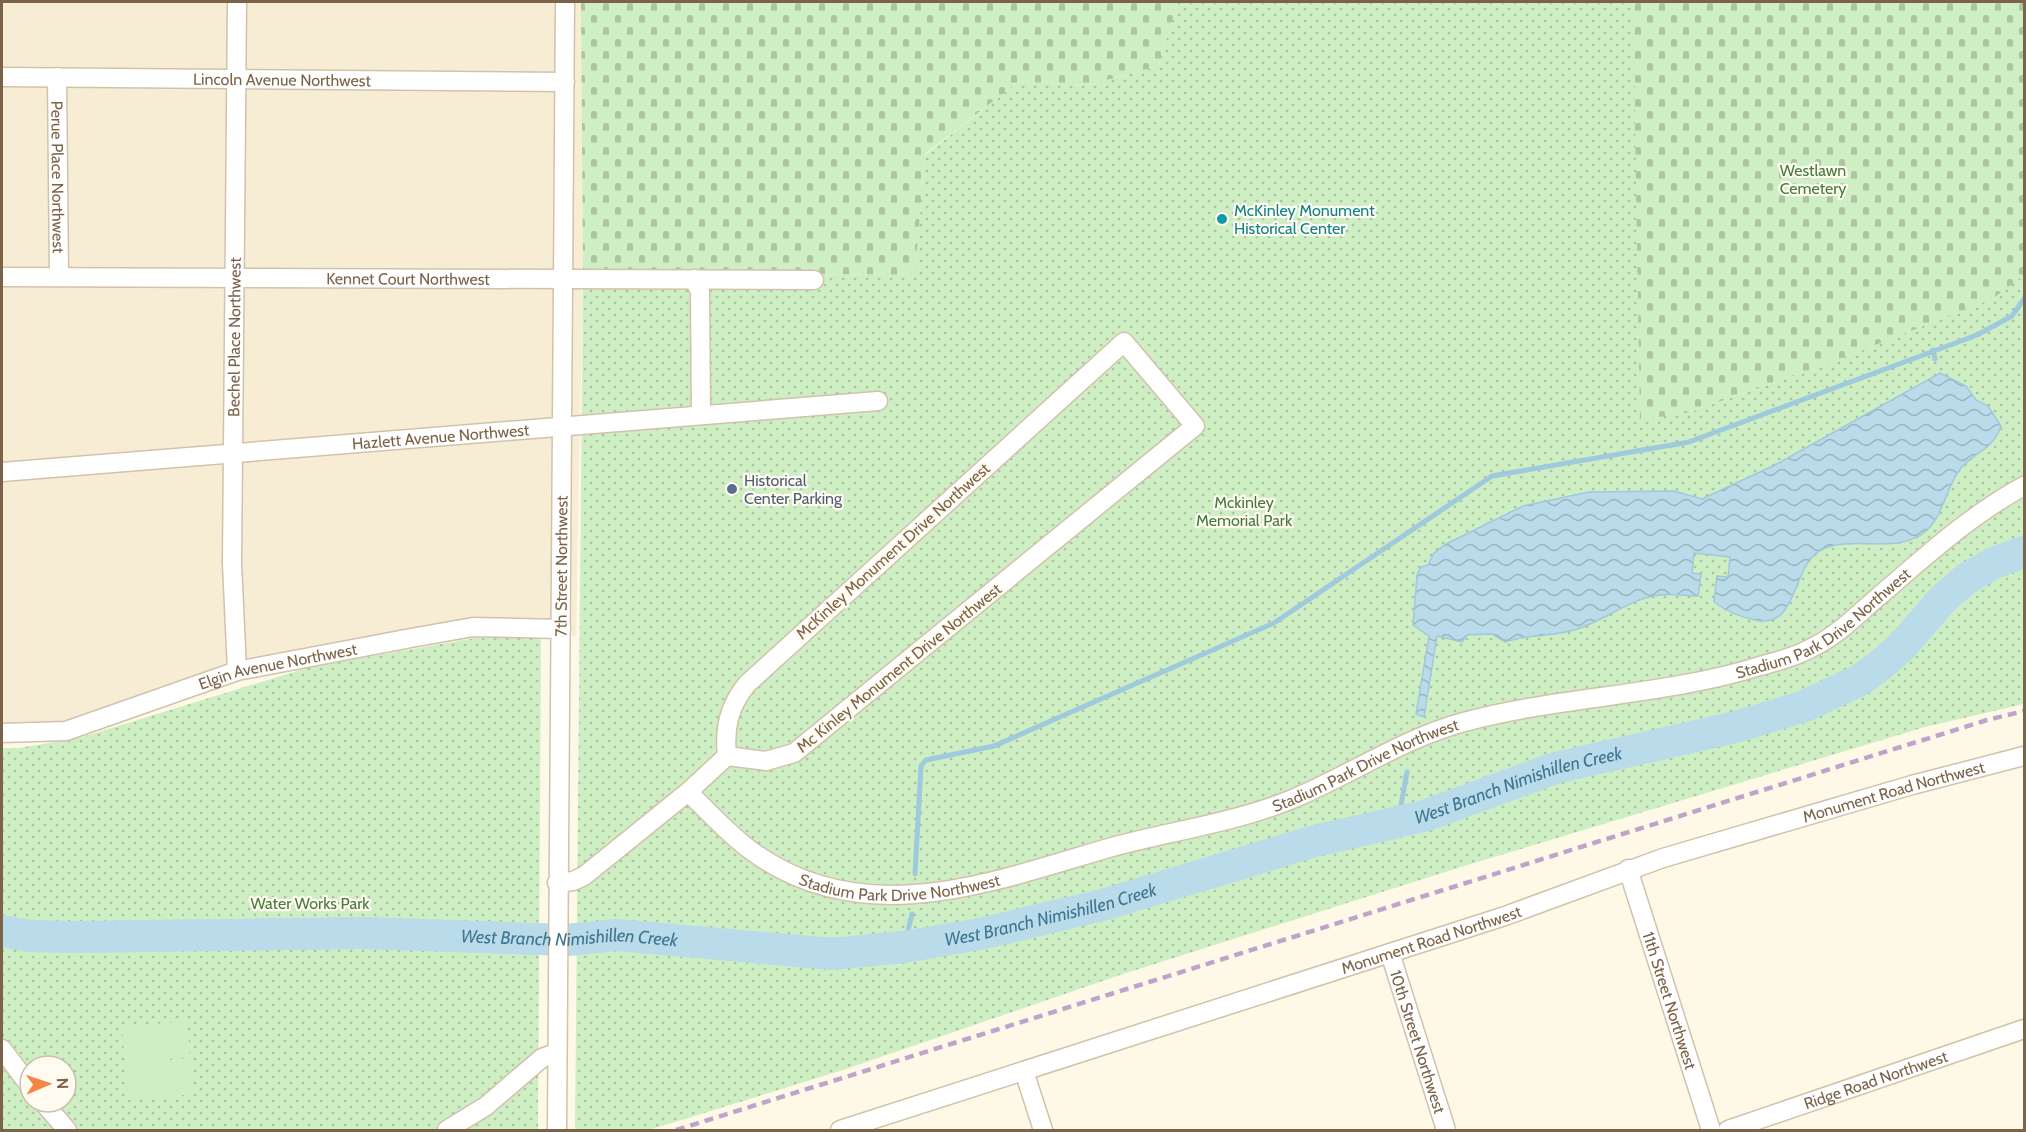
<svg xmlns="http://www.w3.org/2000/svg" width="2026" height="1132" font-family="Cabin,sans-serif">
	<defs>
		<pattern id="green-dots" width="8" height="8" patternUnits="userSpaceOnUse" patternTransform="scale(1.5)"><rect width="8" height="8" fill="#ceeec4"/><path d="M2 2h.1M6 6h.1" fill="none" stroke="#acc4a1" stroke-width="1.8" stroke-linecap="round"/></pattern>
		<pattern id="cemetery-stones" width="16" height="16" patternUnits="userSpaceOnUse" patternTransform="scale(1.5)"><rect width="16" height="16" fill="#ceeec4"/><path d="M2 7V4a2 2 0 0 1 4 0v3zM10 15v-3a2 2 0 0 1 4 0v3z" fill="#acc4a1"/></pattern>
		<pattern id="water-waves" width="16" height="10" patternUnits="userSpaceOnUse" patternTransform="scale(1.5)"><rect width="16" height="10" fill="#b9dbea"/><path d="M0 5q4-4 8 0t8 0" fill="none" stroke="#9bb5c0"/></pattern>
	</defs>
	<rect width="100%" height="100%" fill="#fef9e7"/>
	<path fill="#f7edd5" d="M2 2H581L583 273 576 636 475 638 237 671 51 732 2 735Z"/>
	<g fill="url(#green-dots)" fill-rule="evenodd">
		<path d="M1178 2H1633L1690 412 1827 364 1991 299 2024 273V704L1925 727 1461 867 1120 975 843 1070 649 1130H575L583 273 915 275 925 155 1018 82 1088 85 1158 66Z"/>
		<path d="M541 636 538 1130H2V748H19L79 738 310 667 475 638ZM30 1066H66V1102H30Z"/>
	</g>
	<g fill="url(#cemetery-stones)">
		<path d="M581 2H1178L1158 66 1088 85 1018 82 925 154 915 275 583 273Z"/>
		<path d="M1633 2H2024L2023 276 1992 299 1827 364 1690 412 1640 420Z"/>
	</g>
	<g fill="#ceeec4">
		<path d="M187 1021 190 1057 125 1063 122 1027Z"/>
		<path d="M191 1058 194 1094 129 1100 126 1064Z"/>
	</g>
	<path fill="url(#water-waves)" stroke="#9fc9dd" stroke-width="1.5" d="M1940 373 1966 386 1976 400 1988 406 2001 426C1992 453 1971 452 1958 472 1946 490 1942 517 1926 531 1896 556 1853 534 1821 550 1791 566 1799 630 1755 620 1739 617 1728 612 1714 602L1717 576 1728 577 1730 557 1694 553 1692 573 1701 574 1698 596C1686 596 1672 593 1660 595 1630 598 1603 622 1574 630 1551 637 1528 634 1505 642L1492 634 1467 635 1462 642 1437 636 1424 717 1416 714 1429 636 1413 625 1417 575 1421 567 1428 565 1434 553 1446 544 1523 506 1589 492 1674 491 1702 499 1775 465Z"/>
	<g fill="none" stroke-linecap="round" stroke-linejoin="round">
		<g stroke="#9fc9dd" stroke-width="5">
			<path d="M1933 350 1935 359"/>
			<path d="M1398 822 1407 772"/>
			<path d="M915 874 921 766 926 760 994 746 1274 623 1492 476 1689 442 1977 335 2012 316 2024 299"/>
			<path d="M904 947 912 914"/>
		</g>
		<path stroke="#b9dbea" stroke-width="32" id="s1" d="M2 931 29 936 76 937 364 933 567 940 617 935 832 954 904 947 980 934 1106 904 1315 841 1424 816 1555 768 1736 727 1805 706 1860 680 1882 664 1902 646 1943 599 1966 579 1994 563 2024 552"/>
		<g stroke="#d2c2ab" stroke-width="21">
			<g id="minor">
				<path id="s2" d="M2 77 565 82"/>
				<path id="s3" d="M57 77 59 277"/>
				<path id="s4" d="M2 277 814 280"/>
				<path d="M694 279 700 292 701 415"/>
				<path d="M1124 342 1195 426 794 753 766 761 727 756C724 728 729 706 747 684Z"/>
				<path id="s5" d="M2 472 878 401"/>
				<path id="s6" d="M237 671 232 563 237 2"/>
				<path id="s7" d="M2 733 66 731 237 671 411 638 473 627 561 629"/>
				<path id="s8" d="M688 792C709 812 729 835 753 852 865 933 994 881 1112 847 1171 831 1233 823 1290 800 1349 776 1401 739 1464 722 1561 696 1664 696 1760 666 1778 661 1798 656 1815 646 1839 634 1858 614 1878 597 1925 557 1970 515 2024 486"/>
				<path id="s9" d="M1628 869 1711 1130"/>
				<path d="M557 883 573 881 584 876 688 792 727 756"/>
				<path id="s10" d="M1390 953 1446 1130"/>
				<path d="M2 1049 30 1086"/>
				<path d="M1024 1071 1043 1130"/>
				<path d="M43 1102 67 1130"/>
				<path d="M447 1130 486 1106 542 1058 556 1053"/>
				<path id="s11" d="M557 1130 565 2"/>
				<path id="s12" d="M840 1130 1505 916 1663 858 1912 785 2024 756"/>
				<path id="s13" d="M1728 1130 2024 1029"/>
			</g>
		</g>
		<use href="#minor" stroke="#fff" stroke-width="18"/>
		<path stroke="#bfa3ca" stroke-width="4.5" stroke-dasharray="9 6" stroke-linecap="butt" d="M676 1130 1987 720 2024 711"/>
	</g>
	<circle fill="#0f9aa8" stroke="#fffbf0" stroke-width="2" cx="1222" cy="219" r="6"/>
	<circle fill="#5c6f8a" stroke="#fffbf0" stroke-width="2" cx="732" cy="489" r="6"/>
	<g text-anchor="middle" dominant-baseline="central" stroke-width="4.5" stroke-linejoin="round" paint-order="stroke">
		<g font-size="16" fill="#7b6348" stroke="#fffbf0">
			<text stroke="none"><textPath href="#s2" startOffset="280">Lincoln Avenue Northwest</textPath></text>
			<text stroke="none"><textPath href="#s3" startOffset="100">Perue Place Northwest</textPath></text>
			<text stroke="none"><textPath href="#s4" startOffset="406">Kennet Court Northwest</textPath></text>
			<text stroke="none"><textPath href="#s6" startOffset="334">Bechel Place Northwest</textPath></text>
			<text stroke="none"><textPath href="#s5" startOffset="440">Hazlett Avenue Northwest</textPath></text>
			<text transform="translate(893 551) rotate(-42)">McKinley Monument Drive Northwest</text>
			<text stroke="none"><textPath href="#s11" startOffset="564">7th Street Northwest</textPath></text>
			<text stroke="none"><textPath href="#s8" startOffset="1216">Stadium Park Drive Northwest</textPath></text>
			<text stroke="none"><textPath href="#s7" startOffset="286">Elgin Avenue Northwest</textPath></text>
			<text transform="translate(899 668) rotate(-39)">Mc Kinley Monument Drive Northwest</text>
			<text stroke="none"><textPath href="#s8" startOffset="730">Stadium Park Drive Northwest</textPath></text>
			<text stroke="none"><textPath href="#s12" startOffset="1107">Monument Road Northwest</textPath></text>
			<text stroke="none"><textPath href="#s8" startOffset="244">Stadium Park Drive Northwest</textPath></text>
			<text stroke="none"><textPath href="#s12" startOffset="621">Monument Road Northwest</textPath></text>
			<text stroke="none"><textPath href="#s9" startOffset="138">11th Street Northwest</textPath></text>
			<text stroke="none"><textPath href="#s10" startOffset="93">10th Street Northwest</textPath></text>
			<text stroke="none"><textPath href="#s13" startOffset="156">Ridge Road Northwest</textPath></text>
		</g>
		<g font-size="16" fill="#457c3c" stroke="#fffbf0">
			<text x="1813" y="170">Westlawn<tspan x="1813" dy="18">Cemetery</tspan></text>
			<text x="1244" y="502">Mckinley<tspan x="1244" dy="18">Memorial Park</tspan></text>
			<text x="310" y="903">Water Works Park</text>
		</g>
		<g font-size="16" fill="#0d838f" stroke="#fffbf0" text-anchor="start">
			<text x="1234" y="210">McKinley Monument<tspan x="1234" dy="18">Historical Center</tspan></text>
		</g>
		<g font-size="16" fill="#4e5e75" stroke="#fffbf0" text-anchor="start">
			<text x="744" y="480">Historical<tspan x="744" dy="18">Center Parking</tspan></text>
		</g>
		<g font-size="18" font-style="italic" fill="#407690" stroke="#fffbf0">
			<text stroke="none"><textPath href="#s1" startOffset="1540">West Branch Nimishillen Creek</textPath></text>
			<text stroke="none"><textPath href="#s1" startOffset="1054">West Branch Nimishillen Creek</textPath></text>
			<text stroke="none"><textPath href="#s1" startOffset="568">West Branch Nimishillen Creek</textPath></text>
		</g>
	</g>
	<rect width="2026" height="1132" fill="none" stroke="#7b6348" stroke-width="6"/>
	<g transform="translate(48 1084) rotate(88)"><circle r="28" fill="#fffbf0" stroke="#cabead" stroke-width="1.5"/>
	<path d="M0-4.5L10 22L0 15L-10 22Z" fill="#f28643"/>
	<text y="-9" font-size="16" font-weight="bold" text-anchor="middle" fill="#7b6348">N</text>
	</g>
</svg>
